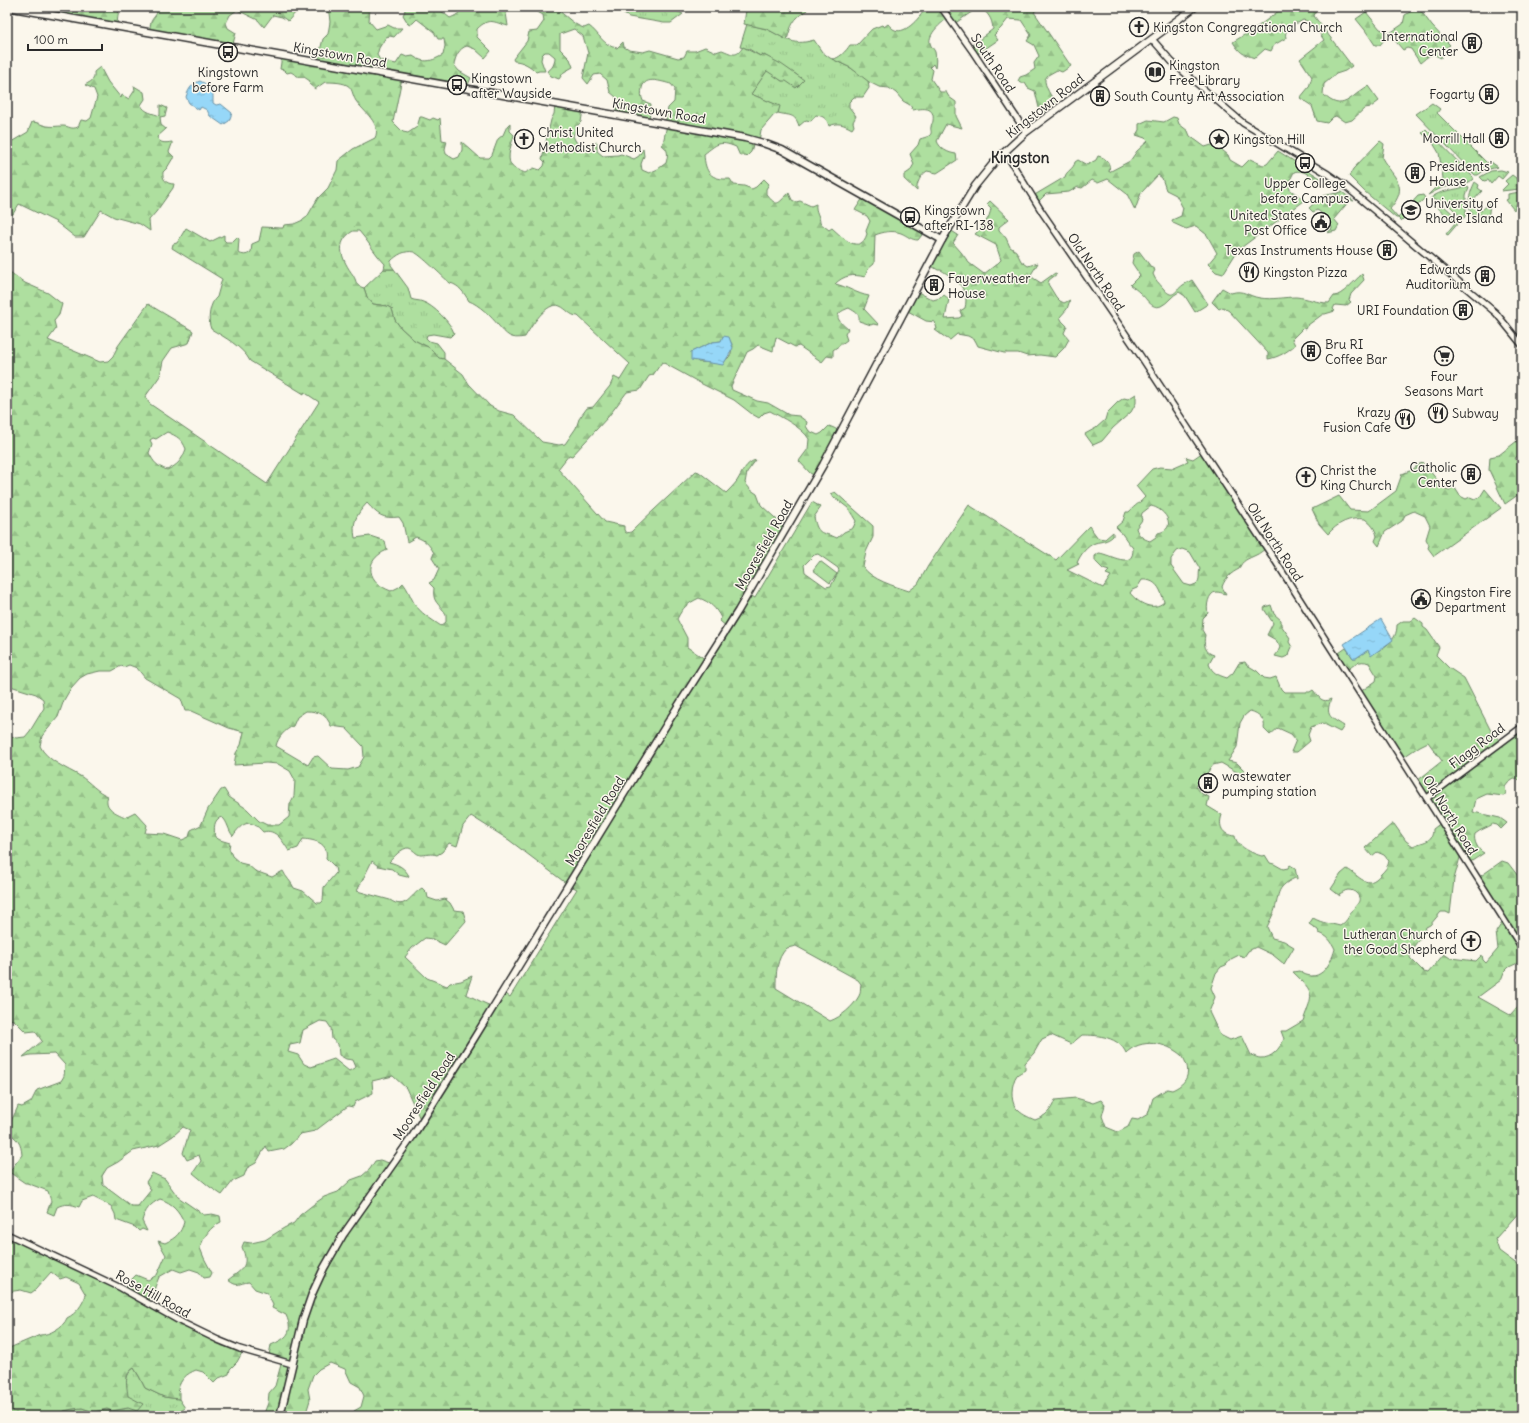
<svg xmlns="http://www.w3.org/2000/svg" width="1529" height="1423" font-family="Delius,sans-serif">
	<defs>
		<pattern id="grass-tufts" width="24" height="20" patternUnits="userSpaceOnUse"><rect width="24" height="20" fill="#aedf9f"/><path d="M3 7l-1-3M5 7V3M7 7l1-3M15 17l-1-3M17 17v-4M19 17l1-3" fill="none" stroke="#96c089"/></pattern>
		<pattern id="forest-firs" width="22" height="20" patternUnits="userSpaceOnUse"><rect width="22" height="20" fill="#aedf9f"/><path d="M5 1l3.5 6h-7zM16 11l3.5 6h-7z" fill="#96c089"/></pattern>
		<pattern id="water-ripples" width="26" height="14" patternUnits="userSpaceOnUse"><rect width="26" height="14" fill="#96d7f8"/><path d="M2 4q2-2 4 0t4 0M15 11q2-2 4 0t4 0" fill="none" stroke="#81b9d5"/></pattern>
	</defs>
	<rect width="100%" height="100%" fill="#fbf7ec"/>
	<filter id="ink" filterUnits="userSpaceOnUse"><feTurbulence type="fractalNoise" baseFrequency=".025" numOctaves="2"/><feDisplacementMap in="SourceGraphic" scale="8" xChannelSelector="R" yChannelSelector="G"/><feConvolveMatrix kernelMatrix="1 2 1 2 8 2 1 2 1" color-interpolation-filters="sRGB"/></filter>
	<g filter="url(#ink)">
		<g fill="url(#grass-tufts)" stroke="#6c8565">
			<path d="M611 7H667L683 14 671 23H664L629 17Z"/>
			<path d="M747 24C753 26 760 27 766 29 785 37 791 47 814 40L822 52 830 58 851 68 868 80 869 88 863 97H854L849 102V107L856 116 853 122 854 126 852 129C843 124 838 122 829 126 827 119 824 116 816 115L811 121 806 120 799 126C795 113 789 116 778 113L779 106 751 94 767 70 782 81 786 80 795 87 797 75 762 54 760 56 749 49 740 47Z"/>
			<path d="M1432 103 1440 109 1437 113 1487 163 1491 162 1498 167 1485 170 1478 175H1475L1416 114Z"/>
			<path d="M1426 129 1473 177V179C1466 186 1456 185 1446 187 1440 188 1434 192 1428 195L1441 182 1443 178 1439 153 1433 143 1422 133Z"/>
			<path d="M1501 170 1508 172 1502 179 1498 176 1491 184 1488 180 1484 181 1480 177 1491 171Z"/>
			<path d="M1512 175 1516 178 1520 189 1501 191 1508 184 1505 181Z"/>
			<path d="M1475 182 1479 185 1478 188 1482 191 1472 202 1481 211 1490 203 1488 221C1483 223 1479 222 1476 218 1465 208 1469 194 1475 182Z"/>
			<path d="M1467 186 1469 187 1466 195V214L1464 218H1462L1446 202 1430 199C1440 189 1455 191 1467 186Z"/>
			<path d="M1520 192 1521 195 1514 210 1506 200 1508 199V194Z"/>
			<path d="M1423 195 1425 198 1401 221 1398 218 1418 196Z"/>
			<path d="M1440 204 1443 205 1454 215 1452 218 1455 220 1457 218 1460 221 1448 235 1446 234 1455 223 1437 207Z"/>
			<path d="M384 269H394L408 288 411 299C415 301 419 300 423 302 433 305 451 323 454 333L450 337 433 334 427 335 426 338 429 341 437 343 444 352V359H439L430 348 414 340 401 328 395 320 392 309 387 306 373 304 367 297 364 288Z"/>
			<path d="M134 1368 139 1376 145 1388 164 1397 179 1399 185 1408 175 1416H61V1414L64 1411 73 1409 82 1408 94 1412 107 1409 112 1411 128 1408C128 1395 121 1376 134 1368Z"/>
		</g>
		<g fill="url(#forest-firs)" stroke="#6c8565" fill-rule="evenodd">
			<path d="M31 7H119L117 24 30 11Z"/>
			<path d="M156 7H302L297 11 288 21 282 17 273 15 264 27 258 20 237 10 230 15 226 23 228 28 236 33 232 47 149 32C150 29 150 25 151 22 154 15 159 15 156 7Z"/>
			<path d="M318 7H370L369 21 376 29 388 25 394 28H402L394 37 390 36 386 37 379 48 377 55 380 60 396 64 402 55 407 57 413 56C424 64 432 61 443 55L445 46 444 39H438L434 32 417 19 413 23 409 25 403 15 405 11 404 7H436L450 18C455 16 461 13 462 7H509L506 13 508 26C493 22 489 17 477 29V37L491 51 485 58 475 49 467 46C459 48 455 57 454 65L459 71 471 78 466 89 402 78 393 122 403 132 408 133 417 127 420 117H422L430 120 433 118 438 120 440 118 442 140 447 141 445 149 446 154 454 159 459 157 462 150V142L480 158H489L492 155 498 139 503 135 507 126 510 123V131L514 135C512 143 506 157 511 165 513 169 521 171 525 173L534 168 540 170 544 166 545 162 542 159 551 120 554 114 555 106 583 110 581 122 577 126 573 136 576 142 588 147 597 142V151L603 156 618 155 621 154 634 159 639 156 643 149 644 156 641 164 642 170 649 173 658 169 666 163C668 155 669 150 662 145L663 143 667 125 665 123 668 108 674 102 675 89 671 84C662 82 645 75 642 88 641 93 641 96 643 101L651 104 649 120 615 115 617 106 616 97 610 92 607 80 600 74 594 75 588 84 583 78 588 53 583 36 574 29 560 34V49L570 59 573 67 564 72 559 79 551 76 547 71C553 69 555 62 555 57L549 52H545L542 55 541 60 545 71H539L536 72C531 66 522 61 514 61L513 59 527 41 529 32 537 31 544 21 543 15 534 10 533 7C539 7 548 5 552 7 564 12 572 25 584 28L589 26C599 33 603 46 617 48L623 42 624 47 629 50 643 52 650 50 678 58 684 57 687 51H695L705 47 716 52 722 50C733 54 736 58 743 47L760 56 762 54 781 64 804 80 796 88 786 81H782L767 71 751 94 780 106 778 113 774 115 761 130 759 141H754L751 152 747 156 744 155 740 156 736 147C719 140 717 144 704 154 705 173 711 180 730 179L734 185 744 186 752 189 756 187 764 179 769 184 766 189V194C778 208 777 204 789 193L792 200 796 202 800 201 811 206 816 204C815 212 820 216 820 223L829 230 832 228C842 237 860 256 867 234L866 231 870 221 867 216 855 210 863 198 926 230 918 240C911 240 908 236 901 233 892 230 883 232 875 235L874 264 868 269 865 277C853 274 844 275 835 284 846 286 857 294 869 296L864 309 879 325 873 324 871 325 859 321C860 313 855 312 849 308 832 314 837 320 848 329L845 334 847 340 833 350V357L827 356 822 362 799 346 795 347 776 337 773 351 758 345 753 349 747 352 742 363 731 386 732 390 757 401 768 403 789 415 799 416 807 422 806 426 809 431 818 435 822 433 829 426 834 428 841 432 817 477 810 473 799 461 808 449 809 439C803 428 781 417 770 411L764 413 759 418 752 414 734 400 702 384 662 362 653 375 649 376 640 390 627 392 608 417 572 456 569 455 558 469 605 522 624 526V530L626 533 631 532C652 511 674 492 696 471L699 472 726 493C730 489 734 485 737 481 742 473 746 462 756 460L747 472 745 483 751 490 757 494 761 505 787 529 750 595 755 598 812 502 821 507 814 517C818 537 822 531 837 538L844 532 853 528 856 521 848 508 830 494 835 492 873 526V537L866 552 863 567C872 580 894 586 909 591L918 584 928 566 969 505 1056 560 1089 526 1098 538 1105 539 1113 532V536C1107 542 1102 541 1095 543 1087 546 1080 555 1077 563L1079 564 1067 570 1103 588 1111 576 1106 574 1109 571 1103 569 1095 561V556L1099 553C1110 554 1134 571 1133 548 1126 541 1123 533 1116 527L1123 521 1126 512H1129C1135 505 1140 503 1145 497L1136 486 1152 469 1160 467 1172 468 1188 461 1186 457 1193 459 1203 452 1267 548C1263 550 1259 554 1256 555 1248 559 1242 560 1239 569 1231 573 1225 578 1222 587L1226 594C1222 593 1219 592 1216 592 1208 593 1206 607 1208 613L1203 618 1202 630 1205 635C1203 644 1205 653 1214 655L1209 664C1212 673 1218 675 1227 678L1233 673 1239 663 1245 662 1247 665 1257 671 1264 678 1270 679 1276 677 1281 689 1284 692H1310L1313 690C1319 697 1322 704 1331 699 1325 716 1330 717 1344 726L1340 732 1322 723 1311 727 1308 735 1310 741 1297 752H1291L1296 740 1291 734 1278 728 1270 735 1264 729C1266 720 1259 713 1250 711L1244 716 1240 723 1237 747 1228 761 1237 763 1245 771 1240 774 1221 763 1213 765 1205 776 1198 782 1196 787 1202 794 1209 797 1207 806 1222 815C1218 826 1222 835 1235 836 1236 846 1253 854 1262 856L1265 855 1270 863 1274 864 1283 869 1288 868 1290 865 1295 868 1297 878V879L1295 878C1274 888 1280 895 1274 912 1272 917 1269 922 1267 927L1272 938 1284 941 1294 947 1284 964 1273 955 1256 947 1248 951 1244 957 1239 955 1231 959 1226 965 1221 967 1216 973 1211 988 1215 997 1209 1012 1220 1035 1230 1040 1242 1036 1251 1055C1254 1056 1258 1058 1260 1058 1272 1059 1280 1048 1284 1039L1281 1031H1286L1303 1021C1313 993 1316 994 1293 972L1299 971C1318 985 1330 967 1335 949 1331 941 1328 936 1319 933L1318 930 1309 924 1313 918C1324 924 1329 923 1340 926 1346 922 1348 918 1352 911 1355 905 1364 901 1356 893 1354 891 1351 890 1348 890 1345 890 1342 893 1339 894L1340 896 1331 889 1341 874 1347 869C1360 876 1367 891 1381 874 1385 870 1388 867 1389 861L1384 855 1377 852 1372 856 1365 848 1392 824H1394L1406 841 1413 846C1423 841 1433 843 1433 829L1442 822 1417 781 1442 761 1428 742 1420 746 1402 758 1360 692 1376 681 1377 676 1369 663C1359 659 1354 665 1346 671L1336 655 1346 648 1353 658H1356L1368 650 1371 655C1384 647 1397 642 1397 625L1403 621H1411L1415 618 1423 624V627L1427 630 1439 647 1436 655 1449 668 1464 678 1491 731 1500 741 1522 726V780L1514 779 1508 783 1505 787 1506 793 1504 796 1487 794 1476 799 1473 812 1500 818 1507 823 1501 829 1497 825 1493 824C1487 828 1481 829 1475 834 1473 841 1478 850 1484 853L1469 863 1461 854 1454 879 1450 914 1446 912H1441L1430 925 1426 927C1423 938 1410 946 1410 958L1424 972 1428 973 1444 954 1450 958 1476 961 1482 955 1483 960 1486 963 1498 949 1496 932 1504 920 1478 878 1502 861 1508 863 1518 876 1522 878V961L1509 967 1504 972 1501 980 1478 997 1510 1015 1520 1004H1522V1030L1514 1040 1522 1054V1085L1521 1090 1516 1095V1098L1518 1100H1522V1209L1495 1239 1499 1251 1522 1268V1416H356L354 1411 361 1407 364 1396 360 1387 351 1382 345 1369 330 1363 319 1369 313 1375 308 1389 310 1400 305 1416H263L268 1403 269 1393 275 1386 282 1361 269 1355 271 1345C287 1338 294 1333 286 1315L272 1308 273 1305 267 1293 255 1289 249 1282C238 1283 238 1288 228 1280 242 1269 250 1267 242 1247L244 1242 251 1243 265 1240 284 1228 294 1223 300 1215 314 1204 324 1197 338 1192 351 1180 362 1176 370 1169 375 1161 380 1160 389 1163 420 1119 406 1088 393 1076 372 1081 373 1093 355 1102 353 1107 348 1106 315 1131 300 1134 291 1144 284 1149 269 1152 266 1146 256 1163 247 1168 244 1176 233 1181 222 1195 210 1187 193 1173 201 1161 199 1155 187 1160 183 1153 190 1130 183 1127 173 1136 159 1145 133 1151 118 1162 107 1168 102 1176 103 1185 131 1206H138L151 1190 146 1182 152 1173 165 1179 178 1197 204 1215 212 1214 220 1216 221 1222C210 1227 204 1236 200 1248L204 1258 212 1273 210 1277 204 1278 199 1272 190 1269 181 1272 173 1269 159 1277 155 1287 154 1293 148 1302 243 1351 237 1362 230 1369 229 1374 219 1378 214 1383 203 1372 196 1370C186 1374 181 1379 178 1389L179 1392V1399L164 1397 145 1388 139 1376 134 1368C123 1374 127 1386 128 1396L143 1404 137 1411 128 1408 112 1411 107 1409 94 1412 82 1408 73 1409 64 1411 61 1414V1416H7V1349L40 1335C49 1335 64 1327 67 1318 77 1313 82 1305 86 1295L79 1283 66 1277 60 1279 51 1272 35 1290 31 1293 21 1290 7 1292V1234L125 1289 129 1282 136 1275 148 1280 157 1275 166 1255 158 1241 165 1243C176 1238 181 1233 184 1222 179 1211 173 1203 160 1199 150 1204 145 1210 142 1221L147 1231 142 1229 139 1231 135 1227 116 1220 115 1214 111 1206 93 1197 82 1201 79 1207C71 1204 65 1203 57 1207L54 1215 47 1212 51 1201 48 1191 27 1183H25L9 1172 22 1155C21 1143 18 1139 7 1132 7 1126 16 1113 18 1106L22 1107 31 1102 37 1090 61 1081 64 1076 65 1065 55 1054 30 1055 23 1057 42 1041 35 1031 26 1032 14 1020 7 1019V734L16 738 25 737 30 731 44 708 43 699 36 694 7 685V270L25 283 48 293 62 304 59 315 54 321 56 329 48 340 100 362 108 361 113 356 118 346 148 304 193 331 189 343 172 348 163 361 160 376 145 397 150 404 267 484 319 402 304 392V394L250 361C243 347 224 337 211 329 207 320 210 302 217 297L222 279 172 248 173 244 177 243 186 228 210 242 224 235V240L226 242H232L237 237 239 239 238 253C243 255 246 256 251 252L252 244 259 241 262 227 280 228H283L284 225 294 224 303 220 307 217 318 198 328 188 337 170 338 161 353 149 375 138C382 124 363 111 356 101 352 95 353 88 347 85 341 82 331 82 325 82L315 89 309 84 310 81 304 77H299L291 72 287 73 284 70 280 69 282 56 317 62 323 39 328 34 330 22 329 13ZM353 231H359C368 241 375 254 385 264L384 269H394L391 265V261C397 255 405 250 414 252 420 254 443 277 450 283 459 285 464 293 469 301 478 304 492 317 498 325 507 335 510 340 525 337 530 328 547 300 560 306 567 309 570 316 578 316L630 364 620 380 614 377 610 386 593 407 587 408 579 419 576 428 565 444 559 445 542 442 514 415 499 411 490 406 469 384 463 374 444 359 439 358 430 348 414 340 401 328 395 320 392 309 387 306 373 304 367 297 364 288C354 285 358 283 353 275 343 261 333 243 353 231ZM730 340C738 365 715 363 698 362L691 352 713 342ZM167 432C177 436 182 439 186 449 182 460 178 465 167 470 157 466 154 463 149 453L152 444 150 440 153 438 156 439ZM367 503C378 515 382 519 399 517L403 523 407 542 416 537C425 540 429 544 434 553L432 558 439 569 434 580 429 583 434 588C432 603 439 603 446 614V622L441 626C431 619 420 613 414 603 410 596 408 589 403 583L399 587 391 591C368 583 362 561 387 550L385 541 370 536 355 538C352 522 356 515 367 503ZM1151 506C1166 509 1178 529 1158 533L1156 537 1150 541C1143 539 1138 535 1136 528L1142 520 1141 517 1142 513ZM1182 549 1190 552 1200 569C1198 574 1201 580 1196 584L1191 586 1184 584 1171 566V559L1177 551ZM818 554 838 568 839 571 831 586 826 587 805 572 804 565 814 555ZM1142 580C1156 579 1161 589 1164 602 1153 612 1138 603 1130 593L1132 590 1137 588ZM699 598C710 602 716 608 721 618L720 621 728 628 708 661 687 647V638L677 619C683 607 687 604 699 598ZM129 665 137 668 145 678 181 699 185 711H191L229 728 244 732 241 745 236 753 234 765 266 763 278 764 290 771 295 780 294 796 290 804 289 817 279 825H267L259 821 247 809 229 797 224 789 221 790 208 809 201 825 191 830 189 837 182 840 164 834 145 833 147 825 135 812 125 817C116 813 103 808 108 796 97 792 90 782 80 776 68 769 46 760 40 746L42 736 58 717 64 700 71 688 80 678 87 674 100 671H112L121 666 124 667ZM306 711C319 711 326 714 331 726L346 728 363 746 364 757 358 767 348 770 332 769 318 756 313 757 308 765 276 746C278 737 285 730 293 726L297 717ZM471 816 509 840 567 884 577 889 510 997 500 990 491 1006 484 1003 466 994 472 976 461 981 450 983 447 986 427 978 405 957 412 948 425 938 432 939 445 945 466 921 463 911 454 910 450 903 445 899 437 901 428 898 427 893 422 888C410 895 406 911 390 900L357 891 372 861 378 866 392 869 399 875 407 877 409 876C405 868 398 864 389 862 393 858 402 847 409 848 413 849 416 854 420 855 426 855 431 853 437 855L442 852 449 843 457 846 463 826ZM222 817C228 822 228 830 233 836 242 822 251 818 263 832 276 828 283 842 289 851L298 848 303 839C315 840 329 843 326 858L335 867 336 873 324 887 323 901 321 903H317L303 891 294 888C291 881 286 878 283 871L272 877 255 871 248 865 240 863 232 856 229 848 230 843 220 840 215 837C214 829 213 819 222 817ZM796 946 858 980 861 984C860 988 861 993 859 996 853 1007 841 1017 830 1021L776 988C776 974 776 958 787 948ZM320 1021 327 1022 331 1028 332 1039 338 1044 339 1055 346 1059 353 1060 356 1067 349 1071 334 1059 311 1067 304 1064 298 1055 288 1052 290 1045 300 1043 303 1030ZM1051 1035 1071 1044 1082 1035C1099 1035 1119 1037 1126 1053 1141 1038 1166 1042 1181 1055 1184 1057 1184 1060 1186 1063 1191 1076 1184 1085 1172 1090L1167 1089 1153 1098 1148 1114 1138 1120 1132 1119 1128 1127 1118 1132 1106 1127 1102 1116 1105 1105 1101 1100 1093 1103 1076 1098 1055 1100C1051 1111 1046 1116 1035 1120 1028 1117 1021 1114 1016 1108 1010 1101 1011 1083 1017 1075 1019 1073 1022 1072 1025 1070V1063L1034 1053 1042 1039Z"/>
			<path d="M744 7H806L807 10C793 19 791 25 787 40L767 29 744 24 746 10Z"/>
			<path d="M926 7H1040L1034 12 1071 66 1062 72 1057 70 1048 75 1045 79C1044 85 1052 99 1056 102L1044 112 1039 108 1035 91 1028 88 1025 83H1020L1018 81 1020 77 1026 75 1035 69 1034 63 1039 56 1034 45 1027 41 1031 35 1021 20 1008 19 1001 28 994 35 998 40 976 55 970 47 993 29C992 18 988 13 979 7L954 24 948 18C941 23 928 34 930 43 931 47 934 49 935 52 936 57 936 63 935 68L933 64 930 67 933 70 931 79 940 92H946L949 97 956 102V116L962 128 946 124 937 141C940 149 948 153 956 154L957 160 937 173 927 171C921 175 916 183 917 191L904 179V175L910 171 914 164 910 154 918 145 920 139C923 138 927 137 929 136 933 133 930 130 931 127 931 124 933 123 933 121 935 106 923 108 913 110L910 105 903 101 896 93 889 88 879 87 869 82 851 68 832 59C839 59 846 51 850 45H857L872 29 882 25 884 27 888 24C890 26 892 29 895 30 906 35 922 15 926 7Z"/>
			<path d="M1284 7H1318L1316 10 1314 16 1352 66 1345 71 1336 74 1324 84 1323 94C1343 114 1350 96 1368 86L1379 101 1371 107 1365 108 1352 120 1345 122 1336 116 1333 117 1327 123 1317 121 1312 106 1300 98 1309 87 1312 77 1300 59 1324 40C1318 32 1315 22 1303 20L1298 23H1293C1289 28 1284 31 1286 38L1274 45 1271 51 1265 49 1255 58C1242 54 1240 53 1233 42L1260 25Z"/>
			<path d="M1418 7 1432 26 1450 45 1442 51 1441 58 1433 54C1427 56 1423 61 1420 63L1411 49 1407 48 1403 50 1391 36 1384 40 1380 45H1375L1365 30 1356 19 1366 12 1380 29 1390 33 1403 24 1405 15Z"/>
			<path d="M100 67 108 82 121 98 122 95 129 99 135 90 134 86 144 92 145 99 141 105C145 113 153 113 160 116V105L167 108 165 116 160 117 161 125 166 129 157 137C160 144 165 143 172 142V144L169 152 175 158H173L167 168 163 172C162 179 166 184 174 184L173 188 156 212 149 220 150 231 140 224 114 217 101 210 84 237H75L56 222 19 204 13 214 7 216V204L11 200 7 196V143L11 142 28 132 32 122C38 122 41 125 47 126 53 127 57 126 63 126 69 126 71 130 78 127L81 120 87 121 91 118 97 97 94 89 85 85C91 81 95 81 94 72Z"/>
			<path d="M1173 117 1177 118 1179 124 1188 131 1190 136 1205 147 1215 144 1228 155 1230 160 1242 167 1250 159 1263 165 1267 164 1278 151 1325 181 1323 186C1316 180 1304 168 1294 172L1289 182 1290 190 1298 195 1304 201 1238 250 1223 274 1216 272 1208 264 1217 253 1207 235 1196 226 1186 229 1173 223 1172 220 1181 216 1183 208 1176 195 1166 190 1162 178 1158 175 1141 193 1135 210 1127 194 1108 179 1098 183 1092 180 1082 188 1078 187 1069 192 1046 194 1039 201 1033 196 1065 177C1066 171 1074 169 1075 162L1078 160 1087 165 1096 160 1098 156C1107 158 1111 164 1109 172L1130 161 1137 151 1148 141 1145 138 1136 135 1139 130V124L1148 120 1164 122Z"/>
			<path d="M1380 141 1384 144 1382 158C1394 179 1410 185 1390 209L1398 218H1396L1365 192 1349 176 1353 169Z"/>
			<path d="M1342 192 1354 201 1350 200 1334 219 1339 225 1336 231 1327 233 1332 229C1332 222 1323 213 1317 210L1313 212 1309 208 1322 196Z"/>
			<path d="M990 201 1009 219 999 227V230L1006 238 1010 247 1016 251 1021 261 1028 266 1038 263 1030 276 1041 283 1055 273 1057 274 1049 280 1048 284 1056 297 1060 301 1064 303 1070 300 1067 309 1060 317 1062 321 1067 326 1064 333 1069 339 1064 348 1055 357 1040 355 1027 356 1018 353H1004L978 346 975 340 968 336 957 334 950 340 946 338 935 330 937 329 935 322 926 321 906 310 916 291 933 300 940 298 944 295 949 299 945 319 959 318 962 316 960 311 965 308C970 288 955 279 941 270H938L930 265 950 230 958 235 953 243 961 252 969 263 984 274 998 263 1001 260 996 245 975 234C983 227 990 218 991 208L987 204Z"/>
			<path d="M1139 251 1151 267 1155 270 1153 274C1155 280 1159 283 1163 288 1173 300 1174 292 1183 285 1186 283 1189 282 1192 280L1208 304 1195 312 1185 296 1179 292C1172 295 1168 303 1161 306 1151 310 1146 297 1140 293 1137 290 1134 288 1130 285L1140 275 1132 263 1134 254Z"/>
			<path d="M1362 274 1364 280 1351 294 1349 300 1351 302 1346 306 1335 305 1333 309 1335 311 1325 314H1323L1308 325 1306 329 1303 328 1292 339 1295 345C1287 352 1279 357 1268 359V353L1229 311 1223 307 1219 309 1212 302 1222 288 1231 293C1244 289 1247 296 1260 298 1273 300 1284 297 1296 297 1308 298 1317 303 1329 303L1334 296C1342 296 1355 280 1362 274Z"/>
			<path d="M1136 394V403L1131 412 1113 428 1102 441 1093 445 1085 434 1096 428 1105 420 1107 413 1118 402 1124 398 1128 399Z"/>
			<path d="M1522 437V453L1515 458 1522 468V492L1505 504 1489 470 1490 457 1499 455Z"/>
			<path d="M1422 462 1445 489 1450 490 1453 485 1460 496 1466 499 1470 497 1475 499 1480 497 1485 489 1501 508 1434 556 1428 548 1429 545 1426 539 1430 526 1425 516 1414 511 1405 515 1402 521 1385 532 1379 546 1375 541 1377 536C1375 528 1371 524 1365 519 1349 517 1338 523 1328 534L1319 524 1312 509 1339 496 1350 510 1369 511 1396 491 1402 474 1412 470Z"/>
			<path d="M1271 605 1274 614 1281 620V625L1290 638 1289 642 1292 647 1289 654 1290 655 1283 658 1275 656 1278 652 1280 647 1276 640 1267 635 1273 623 1264 609 1265 607Z"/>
		</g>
		<path fill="#aedf9f" stroke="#6c8565" d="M820 561 837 574 830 583 813 570Z"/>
		<g fill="url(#water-ripples)" stroke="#6b92a6">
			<path d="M200 81C214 88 213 89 213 103L216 105 221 104 232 113 229 121 223 125 210 116 207 110 201 107 199 110 189 103 186 97C189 88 192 84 200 81Z"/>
			<path d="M723 336 729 337 733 348 723 365 691 360V352L713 342 721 341Z"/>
			<path d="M1381 619 1393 640 1371 656 1368 650 1356 658H1353L1344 644Z"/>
		</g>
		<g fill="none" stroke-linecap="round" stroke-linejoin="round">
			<g stroke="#2b2b2b" stroke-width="8">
				<g id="minor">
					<path d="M941 7 973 52 1026 132"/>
					<path d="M1152 39 1172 62 1243 123 1328 174 1344 185 1496 313 1522 345"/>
					<path d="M1005 152 1042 212 1140 355 1276 562 1522 948"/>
					<path d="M1427 798 1522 727"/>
					<path d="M7 1234 121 1288 183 1323 218 1340 240 1349 292 1364"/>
				</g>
			</g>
			<g stroke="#2b2b2b" stroke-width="9">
				<g id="major">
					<path d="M7 7 745 138 763 143 782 150 942 240"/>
					<path d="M280 1416 303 1320 312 1294 324 1268 343 1235 412 1137 470 1045 668 722 738 611 823 465 942 240 975 186 996 160 1025 133 1195 7"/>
				</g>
			</g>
			<use href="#minor" stroke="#fbf7ec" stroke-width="5"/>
			<use href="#major" stroke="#fbf7ec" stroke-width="6"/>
		</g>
	</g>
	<defs>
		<g id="church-ring" transform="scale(1)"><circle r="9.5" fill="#fbf7ec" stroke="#2b2b2b" stroke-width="1.5"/><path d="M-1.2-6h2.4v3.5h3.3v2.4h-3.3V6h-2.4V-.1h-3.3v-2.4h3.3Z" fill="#2b2b2b"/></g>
		<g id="building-ring" transform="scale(1)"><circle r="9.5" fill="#fbf7ec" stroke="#2b2b2b" stroke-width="1.5"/><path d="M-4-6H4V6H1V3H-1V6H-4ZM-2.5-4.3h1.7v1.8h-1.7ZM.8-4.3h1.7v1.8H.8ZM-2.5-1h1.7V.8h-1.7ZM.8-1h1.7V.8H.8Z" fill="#2b2b2b"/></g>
		<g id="bus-ring" transform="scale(1)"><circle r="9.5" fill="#fbf7ec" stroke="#2b2b2b" stroke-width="1.5"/><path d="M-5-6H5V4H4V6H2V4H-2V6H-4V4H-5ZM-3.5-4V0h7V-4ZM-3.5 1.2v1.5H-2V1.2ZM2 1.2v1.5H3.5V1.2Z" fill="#2b2b2b"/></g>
		<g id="library-ring" transform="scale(1)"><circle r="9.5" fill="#fbf7ec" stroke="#2b2b2b" stroke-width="1.5"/><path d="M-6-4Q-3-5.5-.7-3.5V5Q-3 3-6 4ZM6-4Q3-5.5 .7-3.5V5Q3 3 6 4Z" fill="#2b2b2b"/></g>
		<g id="sight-ring" transform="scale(1)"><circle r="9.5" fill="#fbf7ec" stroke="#2b2b2b" stroke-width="1.5"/><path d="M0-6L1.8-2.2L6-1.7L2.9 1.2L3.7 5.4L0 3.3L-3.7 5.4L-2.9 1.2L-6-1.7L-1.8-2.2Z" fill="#2b2b2b"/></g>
		<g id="university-ring" transform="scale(1)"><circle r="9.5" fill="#fbf7ec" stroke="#2b2b2b" stroke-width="1.5"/><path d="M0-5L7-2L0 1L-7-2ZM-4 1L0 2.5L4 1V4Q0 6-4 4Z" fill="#2b2b2b"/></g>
		<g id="civic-ring" transform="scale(1)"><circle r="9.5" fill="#fbf7ec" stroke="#2b2b2b" stroke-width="1.5"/><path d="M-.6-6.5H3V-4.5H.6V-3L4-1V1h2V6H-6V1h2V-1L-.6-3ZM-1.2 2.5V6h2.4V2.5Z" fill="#2b2b2b"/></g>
		<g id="restaurant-ring" transform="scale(1)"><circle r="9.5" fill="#fbf7ec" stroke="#2b2b2b" stroke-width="1.5"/><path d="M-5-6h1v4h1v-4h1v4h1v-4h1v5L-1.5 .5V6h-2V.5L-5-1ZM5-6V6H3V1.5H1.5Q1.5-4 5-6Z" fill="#2b2b2b"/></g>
		<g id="supermarket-ring" transform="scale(1)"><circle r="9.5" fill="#fbf7ec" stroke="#2b2b2b" stroke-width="1.5"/><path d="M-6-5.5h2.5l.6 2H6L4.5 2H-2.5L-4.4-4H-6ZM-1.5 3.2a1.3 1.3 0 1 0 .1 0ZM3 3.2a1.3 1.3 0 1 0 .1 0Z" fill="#2b2b2b"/></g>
	</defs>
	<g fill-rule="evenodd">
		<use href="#church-ring" x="1139" y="27"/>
		<use href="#building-ring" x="1472" y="43"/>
		<use href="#bus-ring" x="228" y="52"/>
		<use href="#library-ring" x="1155" y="72"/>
		<use href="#bus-ring" x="457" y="85"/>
		<use href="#building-ring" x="1489" y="94"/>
		<use href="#building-ring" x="1100" y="96"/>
		<use href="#building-ring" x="1499" y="138"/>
		<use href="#church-ring" x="524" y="139"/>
		<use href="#sight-ring" x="1219" y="139"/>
		<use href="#bus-ring" x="1305" y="163"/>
		<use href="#building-ring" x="1415" y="173"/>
		<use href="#university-ring" x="1411" y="210"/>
		<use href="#bus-ring" x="910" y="217"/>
		<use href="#civic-ring" x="1321" y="222"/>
		<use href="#building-ring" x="1387" y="250"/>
		<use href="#restaurant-ring" x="1249" y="272"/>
		<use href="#building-ring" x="1485" y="276"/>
		<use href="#building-ring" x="934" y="285"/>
		<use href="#building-ring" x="1463" y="310"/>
		<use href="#building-ring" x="1311" y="351"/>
		<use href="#supermarket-ring" x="1444" y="356"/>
		<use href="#restaurant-ring" x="1438" y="413"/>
		<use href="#restaurant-ring" x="1405" y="419"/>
		<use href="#building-ring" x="1471" y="474"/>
		<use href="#church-ring" x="1306" y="477"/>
		<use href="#civic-ring" x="1421" y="599"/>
		<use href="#building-ring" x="1208" y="783"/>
		<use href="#church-ring" x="1471" y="941"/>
	</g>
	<g text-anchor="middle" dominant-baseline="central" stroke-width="3" stroke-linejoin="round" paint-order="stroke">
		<g font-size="13" fill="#2b2b2b" stroke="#fbf7ec" text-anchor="start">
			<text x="1153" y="27">Kingston Congregational Church</text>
			<text x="1458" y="36" text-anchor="end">International<tspan x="1458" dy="15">Center</tspan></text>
			<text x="1169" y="65">Kingston<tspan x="1169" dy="15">Free Library</tspan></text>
			<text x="228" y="72" text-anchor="middle">Kingstown<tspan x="228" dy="15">before Farm</tspan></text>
			<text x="471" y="78">Kingstown<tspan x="471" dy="15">after Wayside</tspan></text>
			<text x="1475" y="94" text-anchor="end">Fogarty</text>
			<text x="1114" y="96">South County Art Association</text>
			<text x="538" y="132">Christ United<tspan x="538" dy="15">Methodist Church</tspan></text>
			<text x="1485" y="138" text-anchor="end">Morrill Hall</text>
			<text x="1233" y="139">Kingston Hill</text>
			<text x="1429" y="166">Presidents'<tspan x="1429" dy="15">House</tspan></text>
			<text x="1305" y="183" text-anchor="middle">Upper College<tspan x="1305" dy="15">before Campus</tspan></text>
			<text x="1425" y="203">University of<tspan x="1425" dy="15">Rhode Island</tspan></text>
			<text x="924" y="210">Kingstown<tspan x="924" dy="15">after RI-138</tspan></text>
			<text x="1307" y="215" text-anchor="end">United States<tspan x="1307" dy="15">Post Office</tspan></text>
			<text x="1373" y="250" text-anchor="end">Texas Instruments House</text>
			<text x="1471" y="269" text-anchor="end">Edwards<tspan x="1471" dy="15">Auditorium</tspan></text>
			<text x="1263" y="272">Kingston Pizza</text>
			<text x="948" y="278">Fayerweather<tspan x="948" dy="15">House</tspan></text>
			<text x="1449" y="310" text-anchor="end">URI Foundation</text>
			<text x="1325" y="344">Bru RI<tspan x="1325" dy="15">Coffee Bar</tspan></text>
			<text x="1444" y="376" text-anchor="middle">Four<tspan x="1444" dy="15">Seasons Mart</tspan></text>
			<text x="1391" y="412" text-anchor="end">Krazy<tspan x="1391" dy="15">Fusion Cafe</tspan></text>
			<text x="1452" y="413">Subway</text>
			<text x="1457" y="467" text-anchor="end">Catholic<tspan x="1457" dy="15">Center</tspan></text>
			<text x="1320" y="470">Christ the<tspan x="1320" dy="15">King Church</tspan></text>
			<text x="1435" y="592">Kingston Fire<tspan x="1435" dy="15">Department</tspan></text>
			<text x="1222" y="776">wastewater<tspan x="1222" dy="15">pumping station</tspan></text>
			<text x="1457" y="934" text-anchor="end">Lutheran Church of<tspan x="1457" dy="15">the Good Shepherd</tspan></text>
		</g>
		<g font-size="13" fill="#2b2b2b" stroke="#fbf7ec">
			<text transform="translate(340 55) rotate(10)">Kingstown Road</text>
			<text transform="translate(993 63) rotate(56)">South Road</text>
			<text transform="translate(1045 106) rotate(-38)">Kingstown Road</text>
			<text transform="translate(659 111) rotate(10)">Kingstown Road</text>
			<text transform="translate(1096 272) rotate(56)">Old North Road</text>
			<text transform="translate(1275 542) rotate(57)">Old North Road</text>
			<text transform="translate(764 545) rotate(-60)">Mooresfield Road</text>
			<text transform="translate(1477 746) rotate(-37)">Flagg Road</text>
			<text transform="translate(1450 815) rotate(58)">Old North Road</text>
			<text transform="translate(595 821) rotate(-59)">Mooresfield Road</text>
			<text transform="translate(424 1096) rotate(-57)">Mooresfield Road</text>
			<text transform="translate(153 1294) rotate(29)">Rose Hill Road</text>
		</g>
		<g font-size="15" font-weight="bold" fill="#2b2b2b" stroke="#fbf7ec">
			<text x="1020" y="157">Kingston</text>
		</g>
	</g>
	<rect width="1529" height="1423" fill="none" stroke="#fbf7ec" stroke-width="24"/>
	<rect x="12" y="12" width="1505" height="1399" fill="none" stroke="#2b2b2b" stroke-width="1.5" filter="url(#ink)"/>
	<path d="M28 44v6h74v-6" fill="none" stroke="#2b2b2b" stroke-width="2"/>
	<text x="34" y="44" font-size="12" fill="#2b2b2b" stroke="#fbf7ec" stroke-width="3" paint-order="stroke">100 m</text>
</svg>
